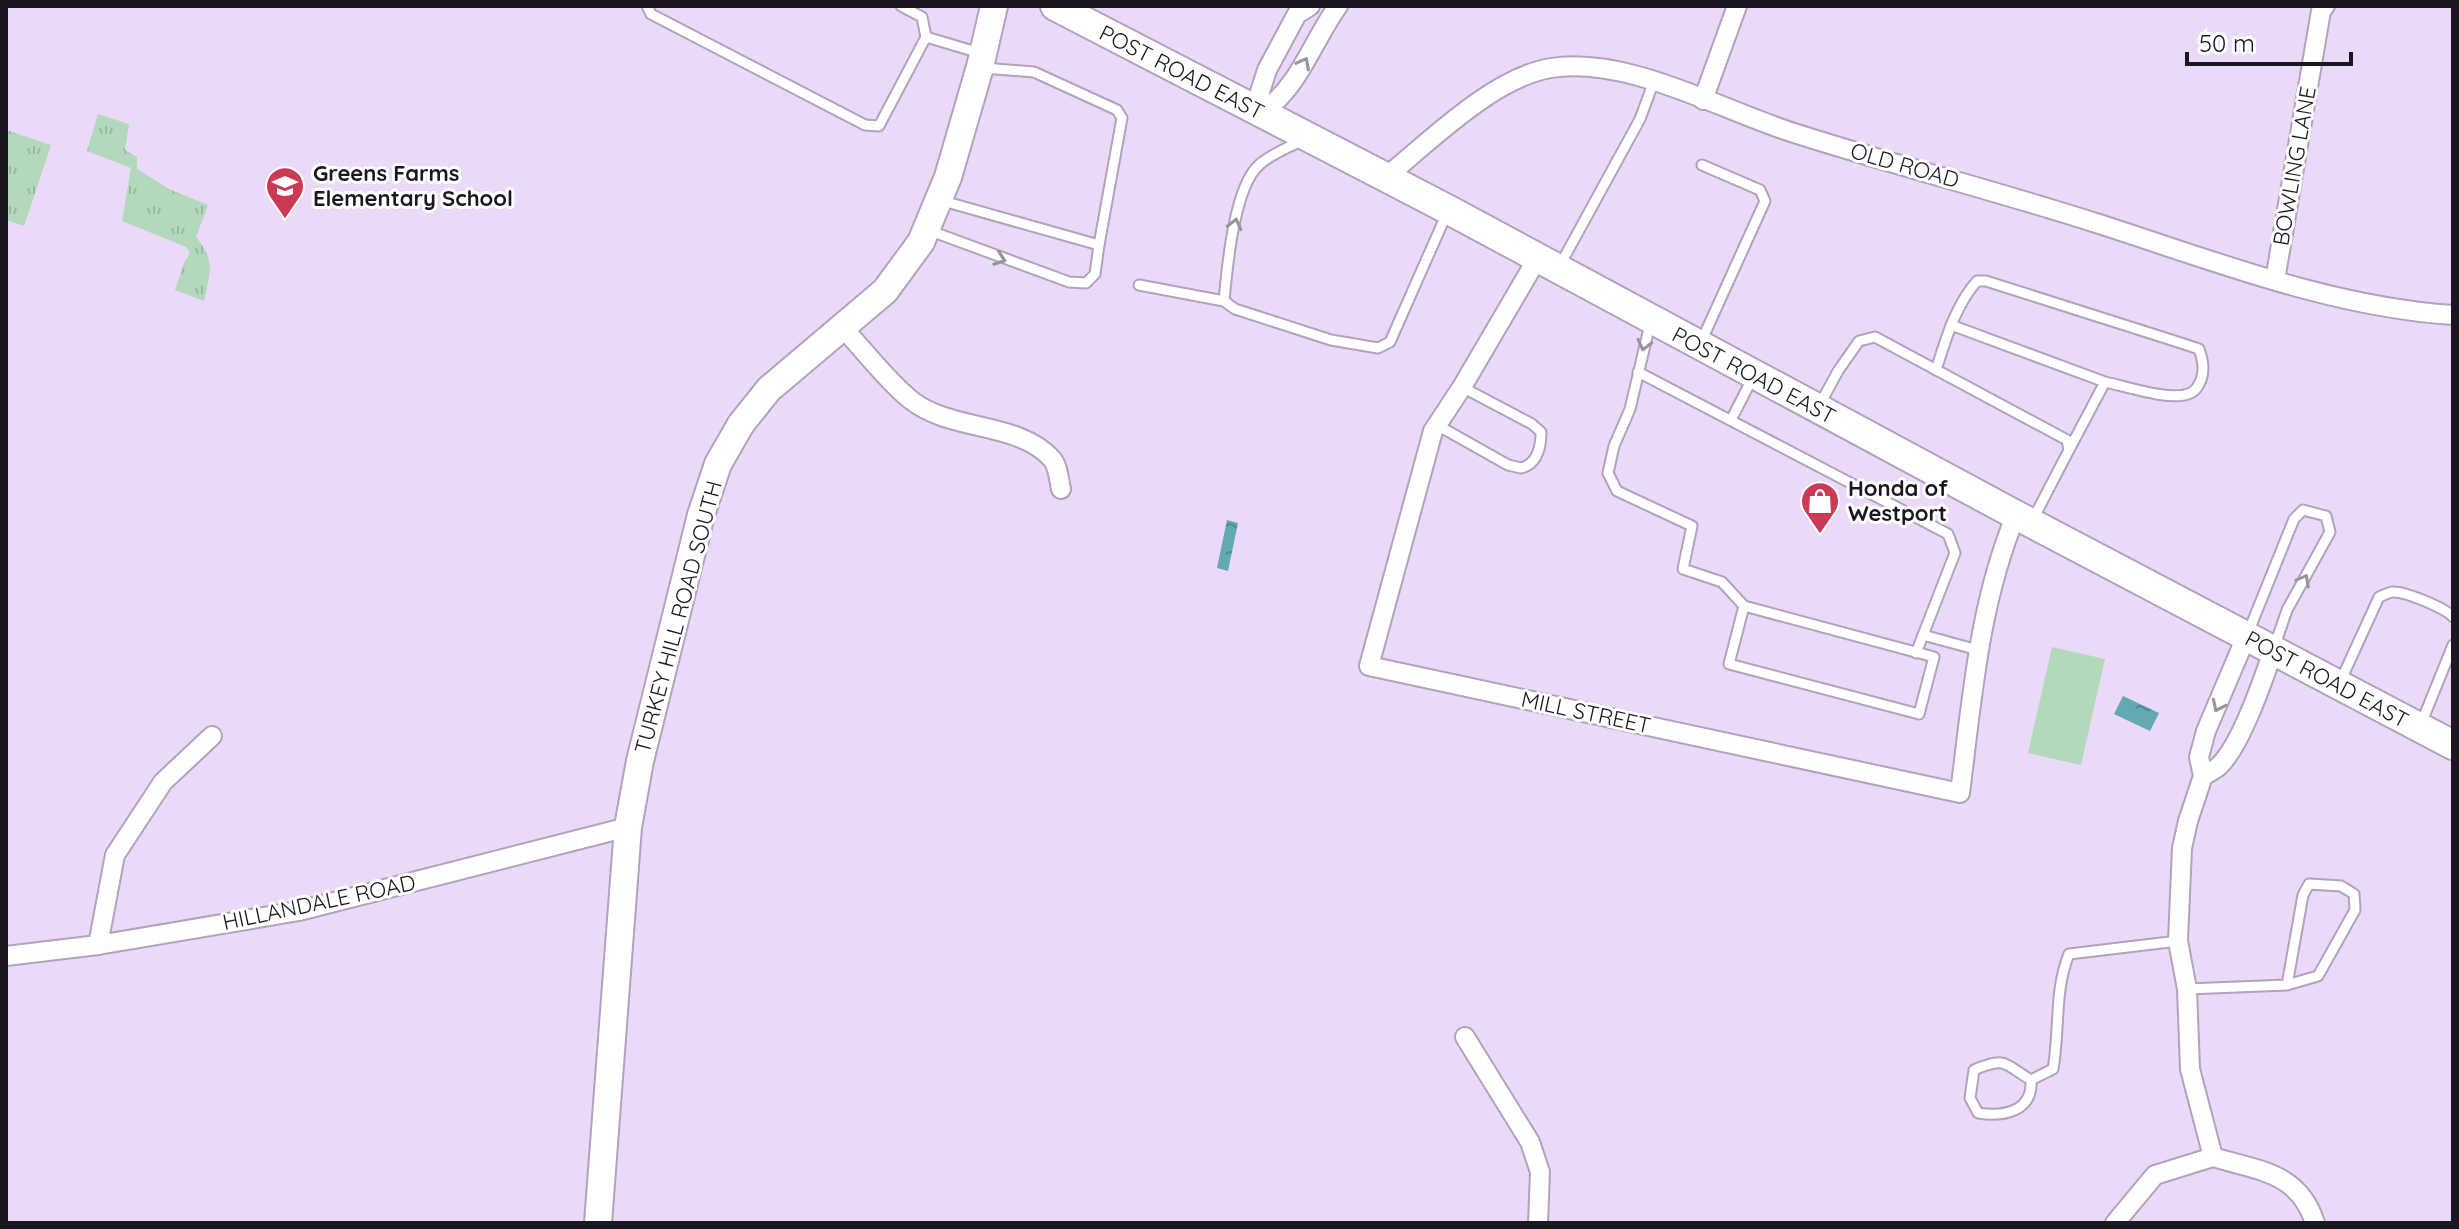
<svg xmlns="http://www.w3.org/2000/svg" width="2459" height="1229" font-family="Quicksand,sans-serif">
	<defs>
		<pattern id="grass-tufts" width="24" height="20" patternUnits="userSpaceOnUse" patternTransform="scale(2)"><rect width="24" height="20" fill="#b4d8bc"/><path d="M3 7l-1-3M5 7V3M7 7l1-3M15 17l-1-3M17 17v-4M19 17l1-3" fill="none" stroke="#9ab9a1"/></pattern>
		<pattern id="water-ripples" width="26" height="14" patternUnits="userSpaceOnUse" patternTransform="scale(2)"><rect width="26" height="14" fill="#62a9b2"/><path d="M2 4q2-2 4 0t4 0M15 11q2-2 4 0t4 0" fill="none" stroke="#508990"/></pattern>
	</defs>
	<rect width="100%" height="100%" fill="#ead9f7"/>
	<g fill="url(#grass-tufts)">
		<path d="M98 114 129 124 125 150 137 157V169L171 190 208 205 196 237C216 261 210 272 204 301L175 290 184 263 190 253 186 247 122 221 131 168 87 151Z"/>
		<path d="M6 130 51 145 24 226 6 220Z"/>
	</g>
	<path fill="#b4d8bc" d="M2052 647 2105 659 2081 765 2028 753Z"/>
	<g fill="url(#water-ripples)">
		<path d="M1227 520 1238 523 1228 571 1217 568Z"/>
		<path d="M2123 696 2159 713 2150 731 2114 714Z"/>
	</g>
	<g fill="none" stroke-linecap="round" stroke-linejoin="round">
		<g stroke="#b2a2be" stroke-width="13">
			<g id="lane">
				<path d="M647 6 651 14 865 125 879 126 926 37 922 17 901 6"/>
				<path d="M926 37 980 53"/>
				<path d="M983 68 1034 72 1117 110 1122 118 1099 245"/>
				<path d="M928 230 1069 282 1086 283 1095 274 1099 245 943 201"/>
				<path d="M1559 267 1640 119 1654 81"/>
				<path d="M1139 285 1224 301 1235 309 1331 340 1378 348 1390 342 1447 213"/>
				<path d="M1224 301C1227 268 1234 187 1259 165 1271 154 1288 148 1302 140"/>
				<path d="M1650 324 1630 409 1614 446 1608 473 1617 491 1692 526 1683 569 1722 582 1744 606 1934 657 1919 714 1729 664 1744 606"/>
				<path d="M1951 325 2105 382 2069 450"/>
				<path d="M1701 342 1765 201 1760 190 1702 165"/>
				<path d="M1936 370C1946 339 1955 306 1977 281H1986L2181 343 2199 349C2203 360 2205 370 2201 380 2198 387 2195 392 2188 394 2169 401 2125 386 2105 382"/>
				<path d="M1638 372 1948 534 1955 553 1916 653"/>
				<path d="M1819 406 1838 371 1859 341 1875 337 2067 440 2069 450 2032 521"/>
				<path d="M1731 420 1753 377"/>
				<path d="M1437 425 1508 465 1521 468C1537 464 1541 448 1541 432L1532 424 1462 387"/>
				<path d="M2248 633 2294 519 2303 510 2326 516 2330 532 2287 610 2274 648"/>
				<path d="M1923 635 1978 650"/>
				<path d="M2341 680 2379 597C2384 595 2387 593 2392 592 2405 591 2445 608 2453 617"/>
				<path d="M2421 724 2453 645"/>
				<path d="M2187 989 2287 985 2318 976 2355 910 2354 894 2341 886 2309 884 2303 895 2287 985"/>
				<path d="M2031 1080C2033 1112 2003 1117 1978 1113L1970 1098 1974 1070C2006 1056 2004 1064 2031 1080L2053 1069C2060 1030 2054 991 2069 954L2178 941"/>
			</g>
		</g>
		<g stroke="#b2a2be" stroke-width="22">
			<g id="street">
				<path d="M1703 100 1737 6"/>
				<path d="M1261 113C1299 88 1312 42 1338 6"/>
				<path d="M1261 113 1260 92 1267 70 1297 14 1310 6"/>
				<path d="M1386 177C1430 141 1494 77 1551 68 1628 56 1721 110 1794 133 1894 165 1996 191 2096 223 2212 260 2330 307 2453 315"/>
				<path d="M1537 259 1462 387 1433 431 1369 666 1960 793C1972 699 1979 603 2016 515"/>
				<path d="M2275 280 2321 11 2325 6"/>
				<path d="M843 328C864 350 887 381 911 400 951 432 1018 421 1052 459 1058 466 1059 480 1061 489"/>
				<path d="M2203 776C2208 773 2215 770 2219 766 2241 745 2263 680 2273 651"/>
				<path d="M98 945 115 855 163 782 212 736"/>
				<path d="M6 956 98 945 299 911 628 827"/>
				<path d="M1465 1037 1530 1142 1540 1172 1538 1223"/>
				<path d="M2213 1157C2259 1171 2299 1172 2315 1223"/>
				<path d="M2115 1223 2155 1175 2213 1157 2190 1069 2187 989 2178 941 2182 848 2188 821 2203 776 2199 757 2206 731 2246 637"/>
			</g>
		</g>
		<g stroke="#b2a2be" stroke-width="30">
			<path id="secondary" d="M598 1223 628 827 640 761 701 515 718 464 741 424 769 389 885 291 921 242 948 177 980 67 994 6"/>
		</g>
		<g stroke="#b2a2be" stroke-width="32">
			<path id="primary" d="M1055 6 1449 210 2016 515 2453 745"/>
		</g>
		<use href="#lane" stroke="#fff" stroke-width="9"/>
		<use href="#street" stroke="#fff" stroke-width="18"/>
		<use href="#secondary" stroke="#fff" stroke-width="26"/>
		<use href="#primary" stroke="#fff" stroke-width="28"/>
	</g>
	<defs><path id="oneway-chevron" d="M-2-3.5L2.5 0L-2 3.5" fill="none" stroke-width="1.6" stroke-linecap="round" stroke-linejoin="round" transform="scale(2)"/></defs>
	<g stroke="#99969b">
		<use href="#oneway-chevron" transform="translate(1304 63) rotate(-62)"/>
		<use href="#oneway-chevron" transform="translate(1235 224) rotate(-76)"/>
		<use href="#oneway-chevron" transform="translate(1000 259) rotate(19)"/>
		<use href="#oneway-chevron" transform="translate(1644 345) rotate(104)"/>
		<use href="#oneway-chevron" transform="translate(2304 580) rotate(-61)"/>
		<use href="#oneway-chevron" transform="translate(2218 706) rotate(115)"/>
	</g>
	<defs>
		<g id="school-pin" transform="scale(2)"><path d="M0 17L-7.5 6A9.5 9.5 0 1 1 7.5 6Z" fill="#ca3a54" stroke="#fff"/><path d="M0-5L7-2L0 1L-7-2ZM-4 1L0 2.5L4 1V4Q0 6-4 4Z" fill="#fff"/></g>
		<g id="shop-pin" transform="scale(2)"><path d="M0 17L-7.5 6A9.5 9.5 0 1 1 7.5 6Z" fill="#ca3a54" stroke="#fff"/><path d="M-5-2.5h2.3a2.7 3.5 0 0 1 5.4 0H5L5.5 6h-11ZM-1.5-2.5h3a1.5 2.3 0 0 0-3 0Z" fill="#fff"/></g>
	</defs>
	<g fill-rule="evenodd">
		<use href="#school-pin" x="285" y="186"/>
		<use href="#shop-pin" x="1820" y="501"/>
	</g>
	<g text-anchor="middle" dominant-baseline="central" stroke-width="6" stroke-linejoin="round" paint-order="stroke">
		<g font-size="22" fill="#1c1620" stroke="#fff">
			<text transform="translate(1182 72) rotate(27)">POST ROAD EAST</text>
			<text transform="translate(1905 165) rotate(16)">OLD ROAD</text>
			<text transform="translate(2294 166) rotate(-80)">BOWLING LANE</text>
			<text transform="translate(1754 375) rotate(28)">POST ROAD EAST</text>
			<text transform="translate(678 617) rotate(-75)">TURKEY HILL ROAD SOUTH</text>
			<text transform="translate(2327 679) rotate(28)">POST ROAD EAST</text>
			<text transform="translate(1586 712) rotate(12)">MILL STREET</text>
			<text transform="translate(319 902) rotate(-12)">HILLANDALE ROAD</text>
		</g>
		<g font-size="22" font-weight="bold" fill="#1c1620" stroke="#fff" text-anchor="start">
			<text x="313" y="173">Greens Farms<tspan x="313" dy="25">Elementary School</tspan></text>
			<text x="1848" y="488">Honda of<tspan x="1848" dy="25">Westport</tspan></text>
		</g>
	</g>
	<rect width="2459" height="1229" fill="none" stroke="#1c1620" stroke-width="16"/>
	<path d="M2187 52v12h164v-12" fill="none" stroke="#1c1620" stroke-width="4"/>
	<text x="2199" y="52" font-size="24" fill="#1c1620" stroke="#ffffff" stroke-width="6" paint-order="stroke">50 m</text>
</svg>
